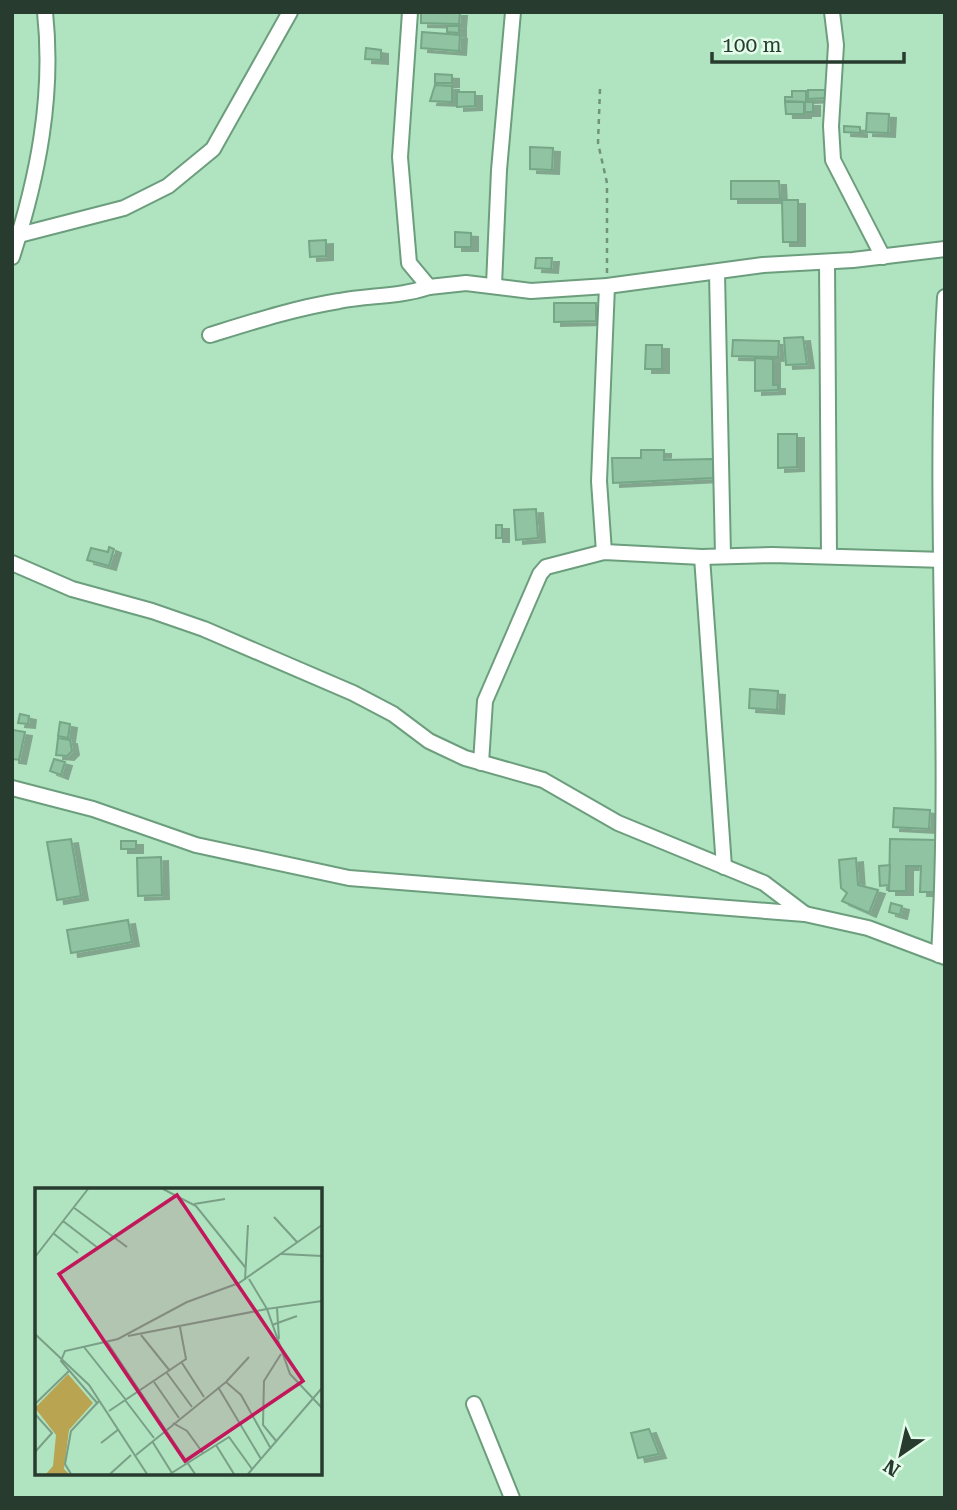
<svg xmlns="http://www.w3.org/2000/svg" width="957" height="1510" font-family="'Roboto Serif',serif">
	<defs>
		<filter id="shadow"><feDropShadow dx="7" dy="4" stdDeviation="0" flood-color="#0004"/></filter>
	</defs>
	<rect width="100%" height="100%" fill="#b0e3c0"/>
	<g fill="#90c3a1" stroke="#75a786" stroke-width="2" filter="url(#shadow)">
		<path d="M421 12H460L459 24 421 23Z"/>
		<path d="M447 26H459V33L447 32Z"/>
		<path d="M422 32 460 35 459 51 421 48Z"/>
		<path d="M366 48 381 50V60L365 59Z"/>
		<path d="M435 74 452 75V83H435Z"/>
		<path d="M435 85 452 86V102L430 101Z"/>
		<path d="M808 90H827V98L808 99Z"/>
		<path d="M792 91H806V102L785 101V97H792Z"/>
		<path d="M457 92H475V106L457 107Z"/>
		<path d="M785 102H804V114H786Z"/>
		<rect x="805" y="102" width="8" height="10"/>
		<path d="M867 113 889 114 888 133 866 132Z"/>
		<path d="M844 126 860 127V133L844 132Z"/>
		<path d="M530 147 553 148 552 170 530 169Z"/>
		<path d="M731 181H779L780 199H731Z"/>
		<path d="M782 200H798V242H783Z"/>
		<path d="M455 232 471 233V247H455Z"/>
		<path d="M326 240V256L310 257 309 241Z"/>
		<path d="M536 258H552L551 269 535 268Z"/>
		<path d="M554 303H596V321L554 322Z"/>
		<path d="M803 337 807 364 786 365 784 338Z"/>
		<path d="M733 340 779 341 778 357 732 356Z"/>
		<path d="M646 345H662V369H645Z"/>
		<path d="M755 358 773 359V385H778V390L755 391Z"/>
		<path d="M778 434H797V467L778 468Z"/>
		<path d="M641 450H664V460L713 459V478L613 483 612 458H641Z"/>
		<path d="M536 509 538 538 516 540 514 510Z"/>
		<rect x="496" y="525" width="6" height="13"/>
		<path d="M109 547 114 549 109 566 87 560 91 548 108 552Z"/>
		<path d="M750 689 778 691 777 710 749 708Z"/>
		<path d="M20 714 29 716 28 724 18 723Z"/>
		<path d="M60 722 70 724 68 738 58 736Z"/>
		<path d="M13 730 25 732 19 760 12 759Z"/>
		<path d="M58 738 70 740 72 751 67 756 56 755Z"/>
		<path d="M54 759 65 762 61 775 50 771Z"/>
		<path d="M894 808 930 810 929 829 893 827Z"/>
		<path d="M71 839 81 896 57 900 47 842Z"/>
		<path d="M890 839 937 840 936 892H920L921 866H906V891H889Z"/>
		<rect x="121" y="841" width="15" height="8"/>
		<path d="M161 857 162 895 138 896 137 858Z"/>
		<path d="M856 858 858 885 878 890 869 913 842 901 847 893 841 888 839 860Z"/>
		<path d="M890 865 889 885 880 886 879 866Z"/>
		<path d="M891 903 902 906 900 915 889 912Z"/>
		<path d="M128 920 132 942 71 953 67 930Z"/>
		<path d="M649 1429 659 1454 638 1458 631 1433Z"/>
	</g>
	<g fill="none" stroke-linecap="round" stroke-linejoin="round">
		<g stroke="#6c9e7d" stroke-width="18">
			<g id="minor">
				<path d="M410 12 400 157 409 263 429 287 466 283 531 291 607 286 763 265 853 260 945 249"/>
				<path d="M832 12 836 45 831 126 833 160 883 257"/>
				<path d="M19 235 124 208 168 186 213 149 290 12"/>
				<path d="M12 257C38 177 54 96 45 12"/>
				<path d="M827 262 829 556"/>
				<path d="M717 273 723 556"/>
				<path d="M494 285 499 170 513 12"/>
				<path d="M210 335C252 322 295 308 339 301 370 295 399 297 429 287"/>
				<path d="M604 552 599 481 607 286"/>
				<path d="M702 557 724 867"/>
				<path d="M12 563 72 589 152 611 204 629 353 693 393 714 429 741 465 758 543 780 618 823 764 883 805 914"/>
				<path d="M481 763 485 701 540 574 546 567 604 552 702 557 772 555 945 560"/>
				<path d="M12 788 93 809 196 845 349 878 805 914 868 928 945 957"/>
				<path d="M939 955C952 736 932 516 945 297"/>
				<path d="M474 1404 512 1498"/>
			</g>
		</g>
		<path stroke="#6f947b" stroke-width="2.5" stroke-dasharray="5 5" stroke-linecap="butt" d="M600 89 598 143 607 183V274"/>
		<use href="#minor" stroke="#fff" stroke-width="14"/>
	</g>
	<g transform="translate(35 1188)">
		<rect width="287" height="287" fill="#b0e3c0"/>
		<path d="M33 186 58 215 34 242 29 281 34 286H11L18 278 21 247 0 220Z" fill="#b9a452"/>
		<path fill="none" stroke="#79a086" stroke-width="2" d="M128 1 161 18 210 79M159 16 190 11M38 19 92 59M239 29 262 54M28 33 63 60M18 45 43 65M247 66 287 68M0 69 53 1M214 91 232 121 287 113M210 92 213 37M242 120 244 151M237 137 262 128M0 146 54 197 112 286M106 147 135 183M93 148 232 121 255 186 287 220M72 154 160 286M49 159 91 212M147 175 169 209M132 185 157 219M119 194 144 230M191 194 214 169M183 199 226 271M90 212 119 250M0 216 34 183M63 216 26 173 30 163 83 151 152 114 204 95 287 37M74 223 151 171 145 139M0 226 17 245 0 264M138 235 152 243 168 265M117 253 137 285M242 254 228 237 229 193 246 166M66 255 84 241M181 257 199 286M101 267 191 194 206 207 236 261M36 286 30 276 36 243 64 213M75 286 96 267M135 286 194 249 217 281M213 286 287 200"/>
		<path fill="#c2185b" fill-opacity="0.15" stroke="#c2185b" stroke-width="3.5" d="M142 7 268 193 150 273 24 86Z"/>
		<rect width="287" height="287" fill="none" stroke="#273c2e" stroke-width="3.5"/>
	</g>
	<rect width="957" height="1510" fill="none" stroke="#273c2e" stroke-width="28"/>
	<g transform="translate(901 1454) rotate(214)" stroke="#e4fdeb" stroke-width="5" paint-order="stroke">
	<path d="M0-5L12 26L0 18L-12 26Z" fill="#273c2e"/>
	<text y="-10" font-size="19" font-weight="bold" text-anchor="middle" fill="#273c2e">N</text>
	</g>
	<path d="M712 52v10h192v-10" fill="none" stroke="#273c2e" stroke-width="3.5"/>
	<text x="722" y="52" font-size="21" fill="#273c2e" stroke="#e4fdeb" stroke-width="5" paint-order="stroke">100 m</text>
</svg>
